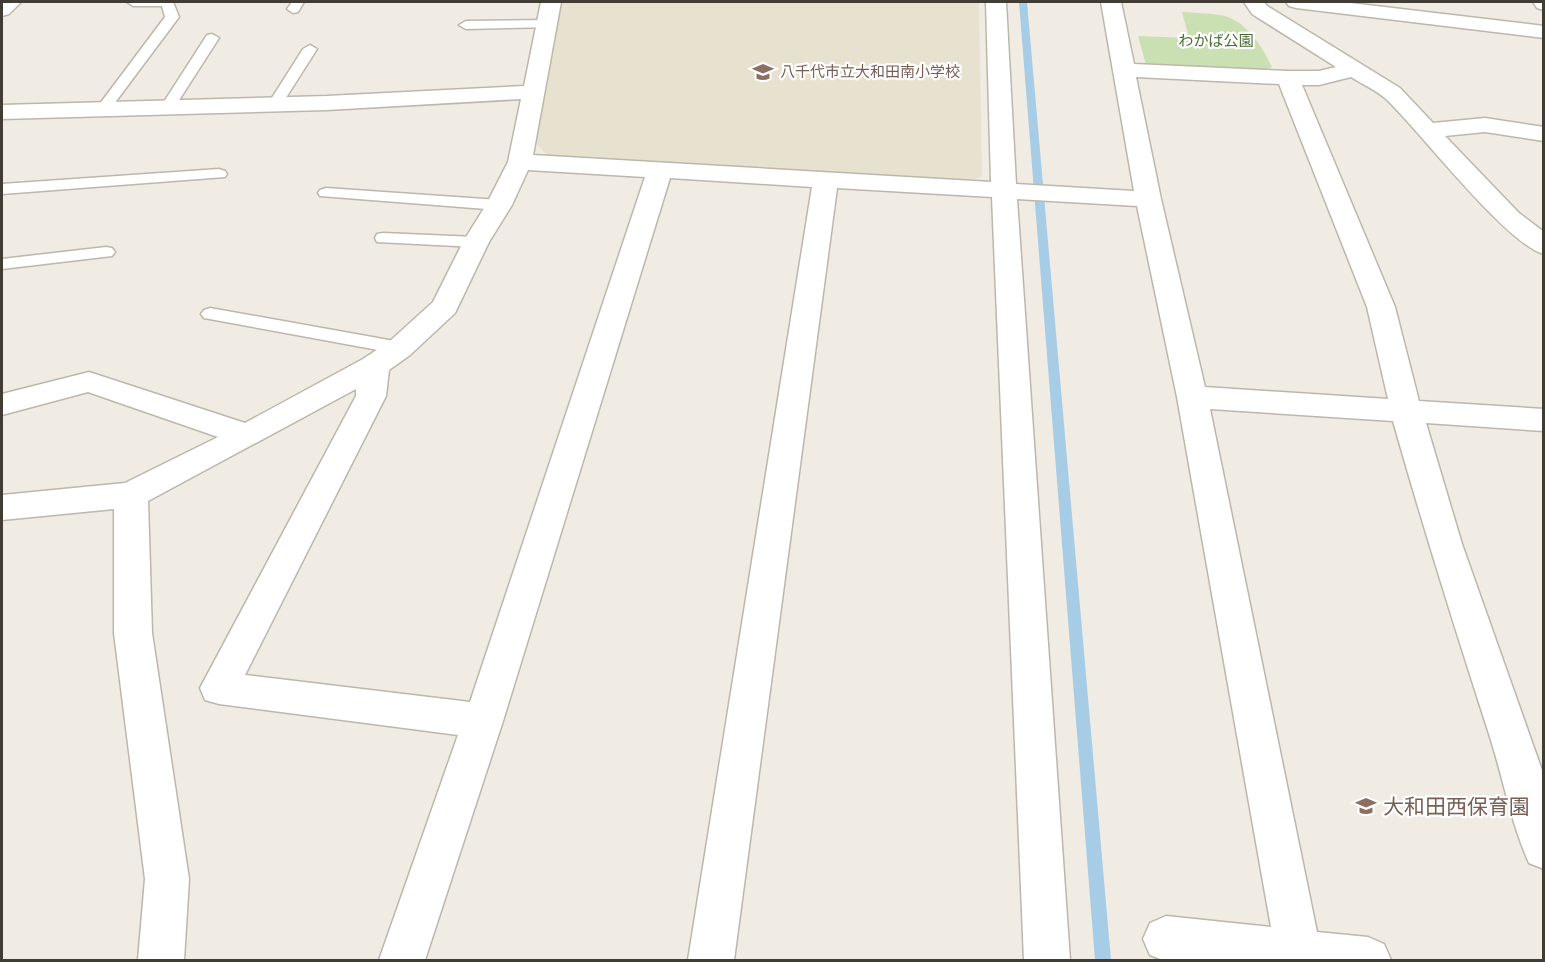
<svg xmlns="http://www.w3.org/2000/svg" width="1545" height="962" font-family="'Work Sans','Noto Sans JP',sans-serif">
	<rect width="100%" height="100%" fill="#f0ece4"/>
	<path fill="#e7e1d0" d="M558 2H979L982 176 970 181 548 156 534 142Z"/>
	<path fill="#cbe0b2" d="M1182 12C1195 13 1208 13 1220 15 1245 19 1262 46 1272 67L1262 71 1146 65 1138 36 1189 38Z"/>
	<g fill="none" stroke-linecap="round" stroke-linejoin="round">
		<path fill="#a7cce6" fill-rule="evenodd" d="M1019 2H1027L1111 960H1095Z"/>
		<g stroke="#bdb7ab" stroke-width="3">
			<g id="lane">
				<path d="M127 2H173L179 17 108 112 103 113 96 109 165 17 162 6H133Z"/>
				<path d="M292 2H304L298 12 293 13 287 9Z"/>
				<path d="M547 20 552 21 554 24 552 27 466 29 459 25 466 21Z"/>
				<path d="M212 34 219 38 174 108 172 111H162L160 108 207 35Z"/>
				<path d="M310 45 317 49 282 104 275 108 270 107 268 104 303 49Z"/>
				<path d="M219 169 225 171 227 174 225 177 2 194V184Z"/>
				<path d="M326 188 499 200 507 205 499 210 320 196 318 193 320 190Z"/>
				<path d="M383 233 476 237 482 238 484 242 482 246 476 247 377 242 375 238 377 234Z"/>
				<path d="M106 247 112 248 115 252 112 256 2 269V259Z"/>
				<path d="M210 308 400 342 407 344 409 348 407 352 400 354 204 318 201 314 204 310Z"/>
			</g>
		</g>
		<g stroke="#bdb7ab" stroke-width="3">
			<g id="street">
				<path d="M2 2H21L9 14 2 16Z"/>
				<path d="M541 2H561L533 155 991 182 986 2H1006L1016 184 1134 191 1101 2H1121L1134 64 1288 71H1319L1336 67 1252 14 1244 2H1264L1267 6 1400 88 1433 123 1485 118 1544 127V141L1485 132 1445 136 1519 213 1544 232V254C1506 244 1420 131 1386 99 1376 90 1362 84 1351 77L1319 85H1302L1395 307 1419 401 1544 409V431L1426 423 1462 544 1544 776V869L1529 863C1511 823 1503 778 1490 737 1456 632 1423 527 1393 421L1210 409 1317 932 1368 937 1384 944 1391 960H1163L1150 955 1143 939 1150 923 1166 916 1271 927 1177 397 1137 206 1017 199 1070 960H1024L992 197 837 188 734 960H688L812 187 670 178 503 721 425 960H379L458 735 219 704 205 700 200 688 356 396V389L148 501 152 633 189 879 184 960H138L145 879 114 633V509L2 520V495L125 483 218 437 88 392 2 415V394L89 372 245 423 363 359 390 341 433 302 463 242 486 205 508 162 521 99 327 110 2 119V105L327 96 524 86ZM1136 77 1279 84 1367 307 1388 399 1205 387 1161 199ZM528 170 645 177 470 702 245 675 386 396 389 370 410 355 455 313 489 242 512 205Z"/>
				<path d="M1286 2H1342L1544 26V38L1296 8 1289 6Z"/>
				<path d="M1533 2H1544V10L1537 8Z"/>
			</g>
		</g>
		<use href="#lane" fill="#fff" fill-rule="evenodd"/>
		<use href="#street" fill="#fff" fill-rule="evenodd"/>
	</g>
	<defs>
		<g id="school-bare" transform="scale(1.62)"><path d="M0-5L7-2L0 1L-7-2ZM-4 1L0 2.5L4 1V4Q0 6-4 4Z" fill="#8d6e63" stroke="#fff" stroke-width="2.5" paint-order="stroke"/></g>
	</defs>
	<g fill-rule="evenodd">
		<use href="#school-bare" x="763" y="72"/>
		<use href="#school-bare" x="1366" y="806"/>
	</g>
	<g text-anchor="middle" dominant-baseline="central" stroke-width="4.5" stroke-linejoin="round" paint-order="stroke">
		<g font-size="15" fill="#466b30" stroke="#fff">
			<text x="1216" y="41">わかば公園</text>
		</g>
		<g font-size="15" fill="#785e54" stroke="#fff" text-anchor="start">
			<text x="780" y="72">八千代市立大和田南小学校</text>
		</g>
		<g font-size="21" fill="#785e54" stroke="#fff" text-anchor="start">
			<text x="1383" y="806">大和田西保育園</text>
		</g>
	</g>
	<rect width="1545" height="962" fill="none" stroke="#413d35" stroke-width="6"/>
</svg>
